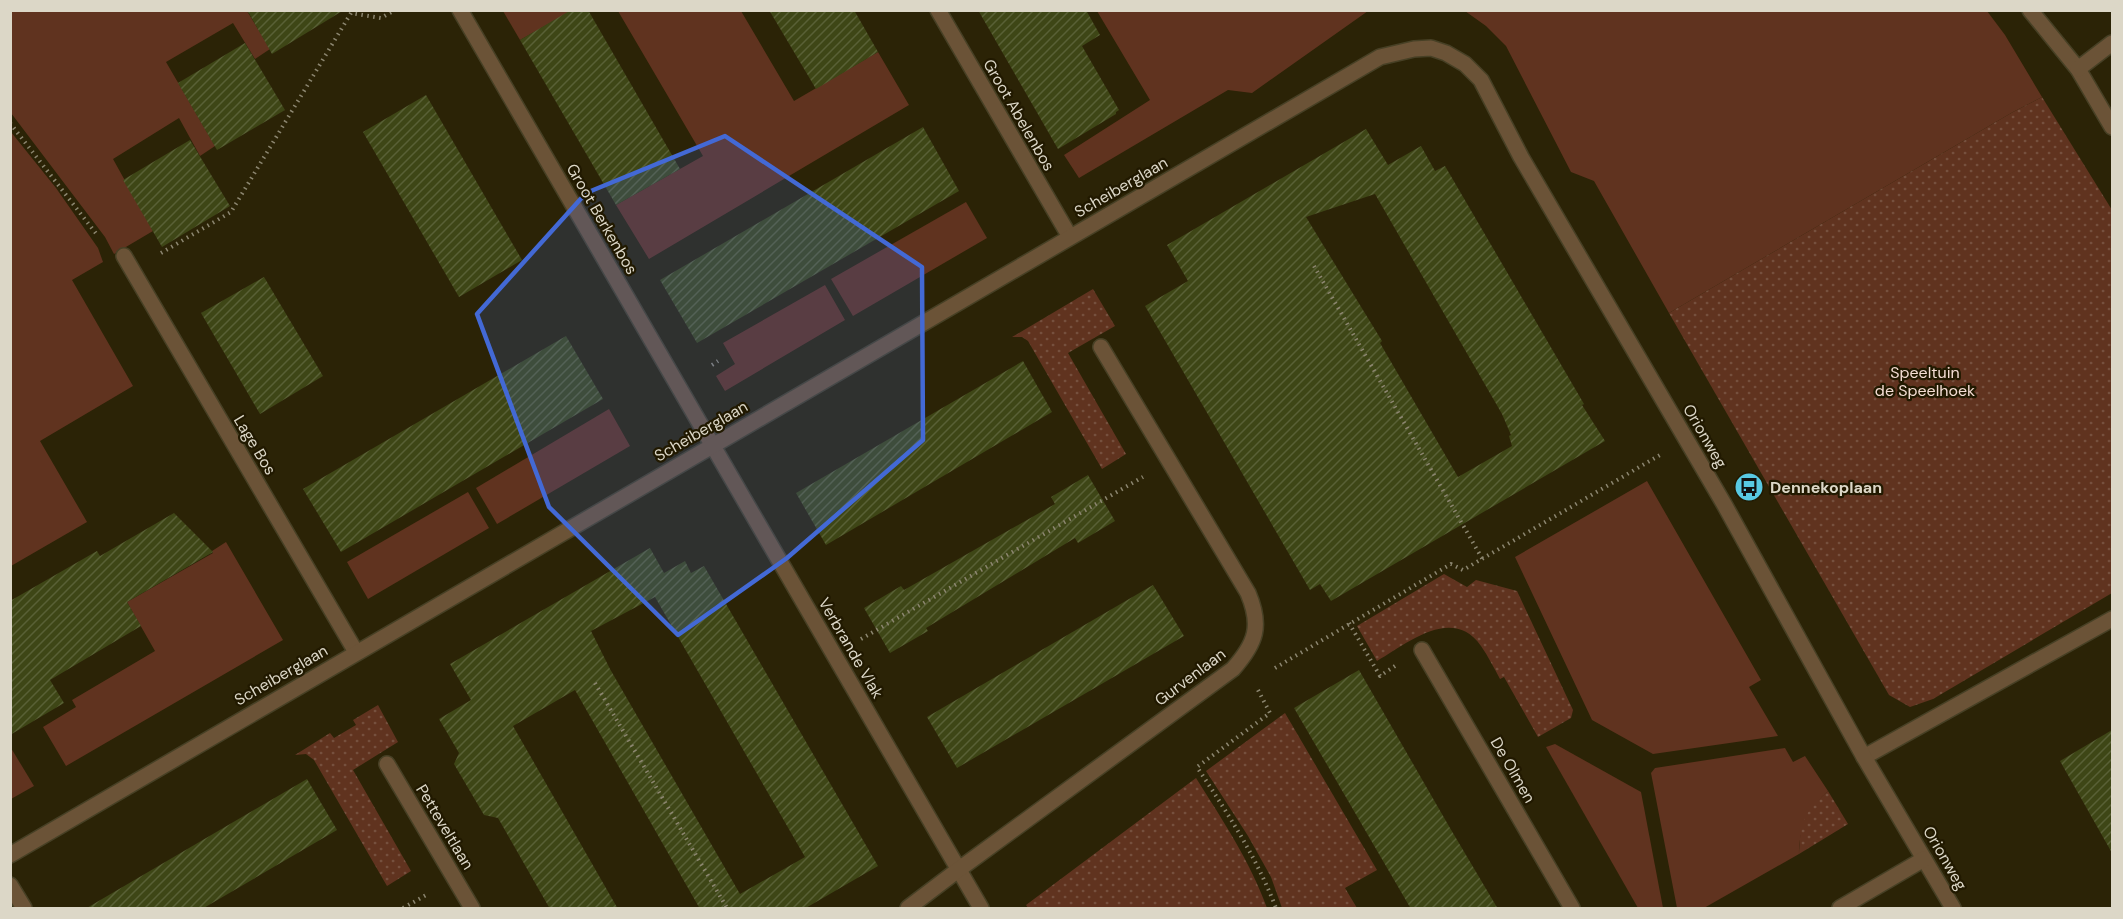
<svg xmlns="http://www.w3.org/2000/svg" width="2123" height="919" font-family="'DM Sans',sans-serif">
	<defs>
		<pattern id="park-dots" width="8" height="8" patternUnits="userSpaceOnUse" patternTransform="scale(1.5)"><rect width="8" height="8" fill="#60331f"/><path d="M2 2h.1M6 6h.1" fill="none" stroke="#76503e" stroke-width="1.8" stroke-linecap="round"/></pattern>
		<pattern id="building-hatch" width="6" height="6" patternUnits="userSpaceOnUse" patternTransform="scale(1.5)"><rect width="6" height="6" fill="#3e4616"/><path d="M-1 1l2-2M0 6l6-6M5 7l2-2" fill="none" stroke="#596036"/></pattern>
	</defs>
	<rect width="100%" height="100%" fill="#2b2306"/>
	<g fill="#60331f">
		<path d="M11 11H247L270 49 255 59 233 23 166 62 215 146 200 156 179 118 113 159 153 231 114 254 105 237 11 113Z"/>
		<path d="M503 11H571L520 40Z"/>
		<path d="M618 11H741L794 101 878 52 909 105 649 259 616 205 703 156Z"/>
		<path d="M1097 11H1368L1252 93 1228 90 1079 178 1064 155 1150 100Z"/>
		<path d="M1465 11H1987L2005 35 2042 97 2013 112 1669 313 1594 181 1571 172 1506 46 1486 26Z"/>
		<path d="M11 132 56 188 98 248 103 262 72 280 133 386 40 441 87 522 11 566Z"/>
		<path d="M966 202 987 238 853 316 831 279Z"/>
		<path d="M825 285 845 320 725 391 716 376 735 364 723 343Z"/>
		<path d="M609 409 630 446 497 524 476 488Z"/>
		<path d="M1647 481 1761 680 1749 687 1778 736 1653 754 1592 720 1515 557Z"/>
		<path d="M468 492 489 528 368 599 347 562Z"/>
		<path d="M226 542 283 640 66 766 43 727 76 707 72 700 155 651 127 602 213 553 212 551Z"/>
		<path d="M1555 744 1641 792 1663 908H1638L1546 747Z"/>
		<path d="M11 748 34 786 11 799H10Z"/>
		<path d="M1785 748 1793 762 1805 756 1828 791C1809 808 1799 828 1799 854L1704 908H1677L1651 773 1655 768Z"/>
	</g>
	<g fill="url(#park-dots)">
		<path d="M2042 97 2112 210V593L1933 699 1910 707 1889 695 1669 313 2013 112Z"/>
		<path d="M1093 289 1115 326 1068 353 1126 454 1102 469 1028 341 1022 337H1012Z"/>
		<path d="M1444 574 1467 587 1476 580 1517 591 1573 710 1571 718 1538 737 1504 677 1500 679C1494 668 1488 656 1481 646 1452 605 1407 644 1377 661L1357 626Z"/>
		<path d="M378 705 398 742 353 770 411 871 387 886 314 760 306 754 295 755 330 733 334 738 356 725 353 720Z"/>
		<path d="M1285 713 1377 870 1345 888 1357 908H1282L1271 877 1248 836 1206 771Z"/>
		<path d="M1196 778C1223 821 1250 861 1267 908H1028L1026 905Z"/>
		<path d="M1828 791 1848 824 1799 854C1800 822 1804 812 1828 791Z"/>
	</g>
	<g fill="url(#building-hatch)" fill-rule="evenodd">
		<path d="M247 10H344L272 54Z"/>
		<path d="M571 10H588L680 169 616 205 520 40Z"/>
		<path d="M769 10H854L878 52 816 89Z"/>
		<path d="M978 10H1086L1100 35 1082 46 1119 110 1116 112V114L1058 149Z"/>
		<path d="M245 43 285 110 217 150 178 83Z"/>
		<path d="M426 95 522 260 459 297 363 132Z"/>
		<path d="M923 127 959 191 697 343 660 280Z"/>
		<path d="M1366 129 1388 165 1421 146 1435 171 1445 166 1584 404 1582 405 1605 441 1331 601 1320 584 1310 590 1145 306 1188 281 1167 245ZM1375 194 1502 414 1511 435 1509 436 1512 446 1458 477 1380 343 1382 341 1306 217Z"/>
		<path d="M190 140 230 206 162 247 123 180Z"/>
		<path d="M264 277 323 376 260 414 201 313Z"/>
		<path d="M566 336 603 399 341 552 303 489Z"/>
		<path d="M1023 361 1052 412 826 545 796 493Z"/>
		<path d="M1088 475 1115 521 1078 543 1075 538 926 628 928 631 890 653 864 608 901 586 904 590 1055 504 1051 497Z"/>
		<path d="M174 513 213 552 127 602 141 626 50 680 64 703 10 735V601L97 551 100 556Z"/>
		<path d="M650 548 664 573 685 561 691 573 704 566 878 866 804 909H700L575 690 513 726 618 909H550L498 818 484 815 454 764 459 753 439 719 471 700 450 664ZM655 597 805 857 740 894 610 669 591 631Z"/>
		<path d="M1153 585 1184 636 957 768 927 717Z"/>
		<path d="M1359 670 1450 828 1498 909H1411L1294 708Z"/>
		<path d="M2112 730V853L2060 761Z"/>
		<path d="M307 779 337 830 202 909H85Z"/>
	</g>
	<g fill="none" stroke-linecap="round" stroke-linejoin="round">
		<g stroke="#474025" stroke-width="18">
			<g id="minor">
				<path d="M460 10 981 908"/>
				<path d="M938 10 1070 237"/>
				<path d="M2030 10 2078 69 2112 127"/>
				<path d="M2078 69 2112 43"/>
				<path d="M124 256 356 652"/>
				<path d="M1422 650 1572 908"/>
				<path d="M1864 757 2112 619"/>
				<path d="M387 764 472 908"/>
				<path d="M10 855 1380 57 1414 49 1431 48 1446 53 1465 64 1481 80 1521 157 1724 504 1864 757 1953 908"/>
				<path d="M10 885 24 908"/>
				<path d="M908 908 958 870 1233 669C1256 643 1262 626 1248 593L1101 347"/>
				<path d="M1840 908 1924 859"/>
			</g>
		</g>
		<g stroke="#8c8670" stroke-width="4" stroke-dasharray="1.5 4.5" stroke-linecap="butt">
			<path d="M10 123 98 236"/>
			<path d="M161 253 231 212 351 13 381 18 395 10"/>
			<path d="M1314 266 1483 560"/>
			<path d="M712 365 718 361"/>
			<path d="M1349 623 1380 676 1395 666"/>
			<path d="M861 639 1143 477"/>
			<path d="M1275 668 1451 564 1463 570 1660 455"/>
			<path d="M595 683 727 908"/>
			<path d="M1258 690 1270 713 1197 767C1228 814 1256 856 1276 908"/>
			<path d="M403 908 428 894"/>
		</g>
		<use href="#minor" stroke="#6b5337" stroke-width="15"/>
	</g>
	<path fill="#4369d5" fill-opacity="0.2" stroke="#4369d5" stroke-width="4.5" stroke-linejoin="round" d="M725 136 922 267 923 440 787 558 678 635 549 507 477 314 586 193Z"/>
	<defs>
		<g id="bus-disc" transform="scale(1.5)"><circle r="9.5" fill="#58c9e3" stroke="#211900"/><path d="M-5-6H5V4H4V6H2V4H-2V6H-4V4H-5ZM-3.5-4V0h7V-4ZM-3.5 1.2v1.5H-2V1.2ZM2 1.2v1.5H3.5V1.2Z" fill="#111"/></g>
	</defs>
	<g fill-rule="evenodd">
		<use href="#bus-disc" x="1749" y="487"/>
	</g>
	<g text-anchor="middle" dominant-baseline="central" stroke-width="4.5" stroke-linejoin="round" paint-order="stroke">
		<g font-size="16" fill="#dcd7c7" stroke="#211900">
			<text transform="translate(1019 115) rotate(60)">Groot Abelenbos</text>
			<text transform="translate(1121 187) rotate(-30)">Scheiberglaan</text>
			<text transform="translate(602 219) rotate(60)">Groot Berkenbos</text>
			<text transform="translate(701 431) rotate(-30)">Scheiberglaan</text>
			<text transform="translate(1705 436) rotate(60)">Orionweg</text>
			<text transform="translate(255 445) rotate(59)">Lage Bos</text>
			<text transform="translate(851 648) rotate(60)">Verbrande Vlak</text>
			<text transform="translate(281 675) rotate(-30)">Scheiberglaan</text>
			<text transform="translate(1190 677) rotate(-37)">Gurvenlaan</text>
			<text transform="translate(1513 770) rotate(60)">De Olmen</text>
			<text transform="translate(445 827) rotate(59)">Petteveltlaan</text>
			<text transform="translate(1945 858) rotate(60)">Orionweg</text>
		</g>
		<g font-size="16" fill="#f4ddd3" stroke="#211900">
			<text x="1925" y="372">Speeltuin<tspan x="1925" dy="18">de Speelhoek</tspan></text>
		</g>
		<g font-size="16" font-weight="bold" fill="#dcd7c7" stroke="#211900" text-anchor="start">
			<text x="1770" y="487">Dennekoplaan</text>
		</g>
	</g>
	<rect width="2123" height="919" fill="none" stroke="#dcd7c7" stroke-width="24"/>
</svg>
